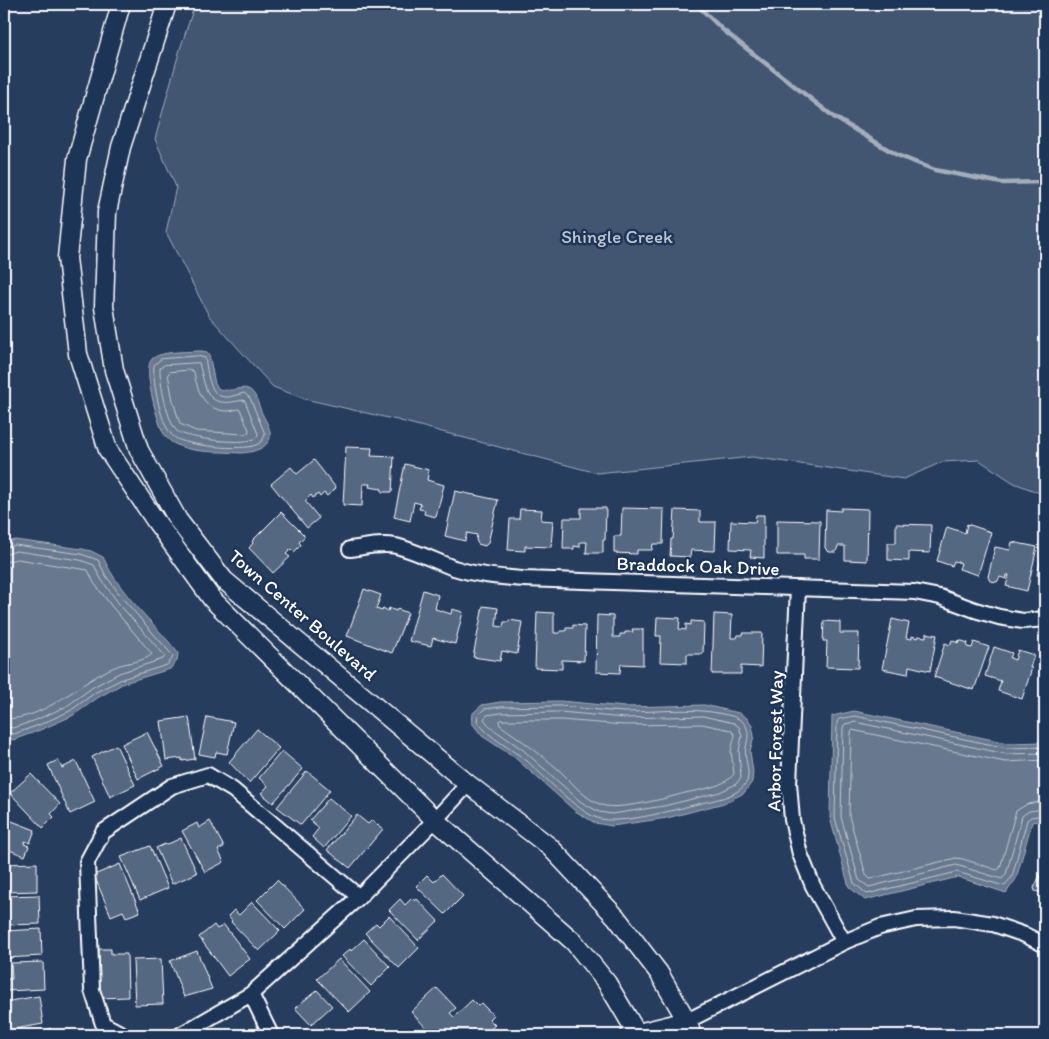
<svg xmlns="http://www.w3.org/2000/svg" width="1049" height="1039" font-family="Itim,sans-serif">
	<rect width="100%" height="100%" fill="#263d5e"/>
	<filter id="ink" filterUnits="userSpaceOnUse"><feTurbulence type="fractalNoise" baseFrequency=".02" numOctaves="2"/><feDisplacementMap in="SourceGraphic" scale="10" xChannelSelector="R" yChannelSelector="G"/><feConvolveMatrix kernelMatrix="1 2 1 2 8 2 1 2 1" color-interpolation-filters="sRGB"/></filter>
	<g filter="url(#ink)">
		<path fill="#425672" stroke="#a0aab8" d="M195 4H1045V495L1014 483 979 460 942 462 904 479 752 457 597 473 397 420 305 399 273 387 209 316 166 232 176 187 155 139 180 49Z"/>
		<g fill="#67788e" stroke="#a4aebb">
			<path d="M197 351H203L209 354 215 384 219 389C230 393 242 386 248 389 256 392 258 404 261 411 264 418 269 425 270 432 273 448 251 453 240 453 218 451 192 454 173 443 169 441 164 435 163 432 157 420 142 368 152 359 160 351 186 352 197 351Z"/>
			<path d="M15 540 82 549 91 551 103 557C120 595 153 621 178 653L177 661 170 669 124 683 99 697 72 716 40 730 13 740 4 737V546L7 542Z"/>
			<path d="M561 701 625 707 704 705 739 713 747 718 752 726 754 736 750 751 753 772 752 782 744 793 724 803 667 818 612 826 595 823 575 811 514 757 482 736 472 723 473 713 482 705 500 702Z"/>
			<path d="M854 711 1008 743 1045 742V820L1032 822 1016 879 1006 893 958 877 865 900 849 887 830 818 832 716Z"/>
		</g>
		<g fill="none" stroke-linecap="round" stroke-linejoin="round">
			<g stroke="#c2c9d2" stroke-width="1">
				<path d="M197 356 205 358C208 372 208 399 229 397 234 396 239 394 244 393L250 398 265 434C264 439 261 443 256 445 243 451 185 446 174 437 161 428 152 380 154 365L161 359Z"/>
				<path d="M199 363C207 392 205 409 243 400L245 401 258 434C257 437 257 438 254 439 242 445 187 439 177 431 168 424 159 380 160 368L164 365Z"/>
				<path d="M191 370 194 372C197 391 204 411 228 411 232 411 236 409 240 409L249 430 248 433 244 434 196 431 180 424 173 401 168 374 170 372Z"/>
				<path d="M4 548 15 545 81 554 98 560 106 576 124 600 173 656 172 659 167 665 122 679 96 692 70 711 39 725 14 734 4 732"/>
				<path d="M4 555 16 551 80 560 94 565 101 579 119 604 165 656 163 659 119 673 93 687 67 706 36 720 13 728 4 726"/>
				<path d="M4 562 17 559 88 570 94 583 113 608 152 654C144 662 128 662 117 666 79 681 47 720 4 719"/>
				<path d="M561 706C582 708 604 711 625 712 658 712 691 707 723 714 727 715 733 716 737 718 750 724 749 736 746 747 743 758 751 770 747 781 740 796 715 800 701 803 678 809 618 826 597 818 577 811 545 777 527 761 511 748 490 739 477 721L478 715 484 709 500 707Z"/>
				<path d="M561 712 624 718 703 716 734 723 739 727 742 736 739 751 741 778 736 784 720 792 664 806 612 814 599 812 581 802 522 749 490 727 484 719 487 715 501 713Z"/>
				<path d="M501 720H561L624 725 702 724 731 730 735 735 731 751 734 774C725 787 699 790 685 793 667 798 618 811 602 805 584 799 571 781 558 769 539 753 520 739 500 725L499 722Z"/>
				<path d="M1045 747 1007 748 855 716 839 719 837 722 835 818 854 883 867 894 957 872 1004 886 1012 877 1027 820 1031 817 1045 815"/>
				<path d="M1045 753 1006 754 855 722 845 724 843 727 841 817 859 880 869 887 956 865 1002 879 1006 874 1022 816 1029 811 1045 809"/>
				<path d="M1045 760 1005 762 852 730 851 733 849 816 866 875 870 879 956 858 963 859 997 870 1000 868 1016 811 1027 804 1045 801"/>
			</g>
			<path stroke="#a4aebb" stroke-width="4.5" d="M696 4 723 30 834 117 897 155 935 170 1002 183 1045 182"/>
		</g>
		<g fill="#556781" stroke="#fff">
			<path d="M346 447 372 448 371 456 394 457 392 492H382V489L369 487 370 484H363L362 506 343 505Z"/>
			<path d="M314 460 336 488 327 496 324 493 320 497 318 494 313 498 311 495 305 501 319 518 307 528 271 484 291 467 297 474Z"/>
			<path d="M405 464 429 470 427 480 444 485 436 517 424 514 425 510 419 509 421 504 414 502 410 521 394 517Z"/>
			<path d="M455 491 498 500 488 543 485 546 478 544 476 540 477 535 467 533 465 541 445 536Z"/>
			<path d="M581 508H606L605 540H603V553H586L587 542H580V547L574 546V549H563L564 518H581Z"/>
			<path d="M622 508 664 509 663 544H653L652 550H637V554L614 553V536H621Z"/>
			<path d="M841 508 868 509 867 561 845 560V546H838L836 552H829L825 548 826 510 841 511Z"/>
			<path d="M520 509 542 510 541 520 553 521 551 547 525 546V551L508 550 510 519H519Z"/>
			<path d="M675 510 700 511V522H716L715 551 691 550 690 557 670 556 671 539H673Z"/>
			<path d="M281 512 305 536 299 542 301 545 294 552 291 549 286 554 290 557 273 573 249 548 253 543 252 541Z"/>
			<path d="M756 515H764V558L750 557 751 550 730 549 731 521 755 522Z"/>
			<path d="M777 520 820 521 819 559H804V555H777Z"/>
			<path d="M896 524 931 525 930 553 909 552V561L888 560V543H896Z"/>
			<path d="M967 524 991 532 978 575 959 569 961 563 954 561 952 566 937 561 947 527 965 533Z"/>
			<path d="M1012 542 1037 547 1027 591 1006 586 1009 575H1007L1006 579 1000 577 997 582 990 581 988 577 995 547 1010 550Z"/>
			<path d="M1044 545H1045V577L1037 575Z"/>
			<path d="M364 589 381 595 376 609 382 611 383 608 388 611 389 608 396 611 397 609 408 613 392 653 347 636Z"/>
			<path d="M423 590 438 595 435 609 451 614 452 609 463 612 455 644 433 638 431 646 409 641Z"/>
			<path d="M483 606 498 608 496 626 503 627 504 622H509V620L522 622 517 654 502 651 500 661 473 657Z"/>
			<path d="M537 612 554 613V633H560V631H566V628H573V625L585 626 584 661 562 660V669L535 668Z"/>
			<path d="M714 614 732 615 731 638H737L738 635H743V633H762L761 667 741 666V674H712Z"/>
			<path d="M597 615 613 616V637H620V634H625V632H633L632 629H643V665L621 664 620 673 596 672Z"/>
			<path d="M657 617 680 618 679 629 686 630V624L691 625V621L704 622 703 654H687V663L660 662 661 636H656Z"/>
			<path d="M892 619 909 623 906 638 912 639V636L918 638V636L926 637V633L937 635 930 671 909 666 908 674 882 669Z"/>
			<path d="M824 621 840 622V633H859L858 668 826 667 827 641H823Z"/>
			<path d="M952 640 958 643 959 640 968 643 967 647 972 648 974 642 989 647 974 690 934 677 945 643 950 645Z"/>
			<path d="M994 647 1012 653 1010 658 1015 660 1018 650 1034 655 1030 668H1032L1022 699 998 691 1001 681 985 676Z"/>
			<path d="M189 717 195 759 182 761V758L166 760 161 721Z"/>
			<path d="M207 717 234 722 227 754 216 752 215 757 199 754Z"/>
			<path d="M257 729 279 748 249 783 229 762Z"/>
			<path d="M147 732 164 766 138 779 122 744Z"/>
			<path d="M116 745 135 785 110 797 92 757Z"/>
			<path d="M282 751 303 769 273 803 261 793 268 786 259 778Z"/>
			<path d="M58 760 62 768 76 761 95 802 70 814 48 765Z"/>
			<path d="M307 771 330 790 301 825 277 807Z"/>
			<path d="M31 774 60 804 51 814 54 817 43 828 10 793Z"/>
			<path d="M329 798 351 816 324 848 312 837 319 828 310 820Z"/>
			<path d="M357 815 368 824 372 820 383 829 350 868 327 850Z"/>
			<path d="M4 818 35 830 30 843 25 841 24 844 29 846 25 856 4 848Z"/>
			<path d="M210 821 224 847 218 850 224 862 205 872 182 831 197 823 199 828Z"/>
			<path d="M181 838 197 873 172 884 156 848 165 844 166 845Z"/>
			<path d="M150 846 168 888 140 900 121 857Z"/>
			<path d="M37 863V891L4 892V864Z"/>
			<path d="M120 864 140 912 126 917 123 911 111 916 94 875Z"/>
			<path d="M1045 865V890L1041 893 1035 891 1034 888Z"/>
			<path d="M442 874 463 896 445 914 416 886 427 875 434 882Z"/>
			<path d="M277 880 305 909 285 929 257 900Z"/>
			<path d="M39 895 40 924 4 925V896Z"/>
			<path d="M412 898 415 901 417 899 438 921 418 940 389 910 400 899 405 905Z"/>
			<path d="M252 902 280 931 259 951 231 922 232 921 228 916 234 910 239 915Z"/>
			<path d="M389 916 419 948 399 968 365 933 376 923 379 926Z"/>
			<path d="M214 925 217 929 224 925 250 959 228 976 199 937Z"/>
			<path d="M41 929 42 956 5 958 4 931Z"/>
			<path d="M364 939 390 967 371 986 342 956 350 949 351 951Z"/>
			<path d="M99 949H111V954H127L128 997 100 998Z"/>
			<path d="M197 951 212 989 184 997 170 961Z"/>
			<path d="M161 959 163 1004 135 1005 133 960Z"/>
			<path d="M339 959 370 992 349 1012 317 979Z"/>
			<path d="M43 962 44 989 7 991V979H12L11 963Z"/>
			<path d="M437 988 456 1008 450 1013 454 1017 472 1000 478 1006 481 1003 493 1015 489 1019 495 1025 484 1035H433L411 1012Z"/>
			<path d="M317 990 332 1006 311 1025 295 1008Z"/>
			<path d="M39 996 43 1024 4 1031V1002Z"/>
			<path d="M50 1028 56 1035H41Z"/>
		</g>
		<g fill="none" stroke-linecap="round" stroke-linejoin="round">
			<g stroke="#fff" stroke-width="18">
				<g id="minor">
					<path d="M350 549C365 547 381 543 396 546 416 551 435 561 454 568 476 575 500 577 523 579L914 592 940 597 975 610 999 617 1023 621 1045 619"/>
					<path d="M798 588 789 783 792 820 800 854 813 886 844 942"/>
					<path d="M251 994 271 1035"/>
					<path d="M687 1021 844 942 880 927 916 919 954 918 993 924 1025 935 1045 945"/>
					<path d="M124 1035 103 1024 92 990 87 862 103 832 172 786 208 775 233 790 359 897"/>
					<path d="M180 1035 251 994 359 897 435 820 468 784"/>
				</g>
			</g>
			<g stroke="#fff" stroke-width="21">
				<g id="tertiary">
					<path d="M121 4 77 159 67 258 78 354 108 450 155 520 212 599 435 820 574 942 607 983 638 1035"/>
					<path d="M167 4 121 147 107 212 104 307 114 370 139 450 178 520 224 580 468 784 550 847 616 917 659 973 687 1021 692 1035"/>
					<path d="M630 1035 687 1021"/>
				</g>
			</g>
			<use href="#minor" stroke="#1d3557" stroke-width="14"/>
			<use href="#tertiary" stroke="#1d3557" stroke-width="18"/>
		</g>
	</g>
	<g text-anchor="middle" dominant-baseline="central" stroke-width="5" stroke-linejoin="round" paint-order="stroke">
		<g font-size="19" fill="#bdc4ce" stroke="#1d3557">
			<text x="617" y="236">Shingle Creek</text>
		</g>
		<g font-size="19" fill="#fff" stroke="#1d3557">
			<text transform="translate(698 566) rotate(2)">Braddock Oak Drive</text>
			<text transform="translate(303 615) rotate(41)">Town Center Boulevard</text>
			<text transform="translate(775 741) rotate(-89)">Arbor Forest Way</text>
		</g>
	</g>
	<rect width="1049" height="1039" fill="none" stroke="#1d3557" stroke-width="20"/>
	<rect x="10" y="10" width="1029" height="1019" fill="none" stroke="#fff" stroke-width="2" filter="url(#ink)"/>
</svg>
